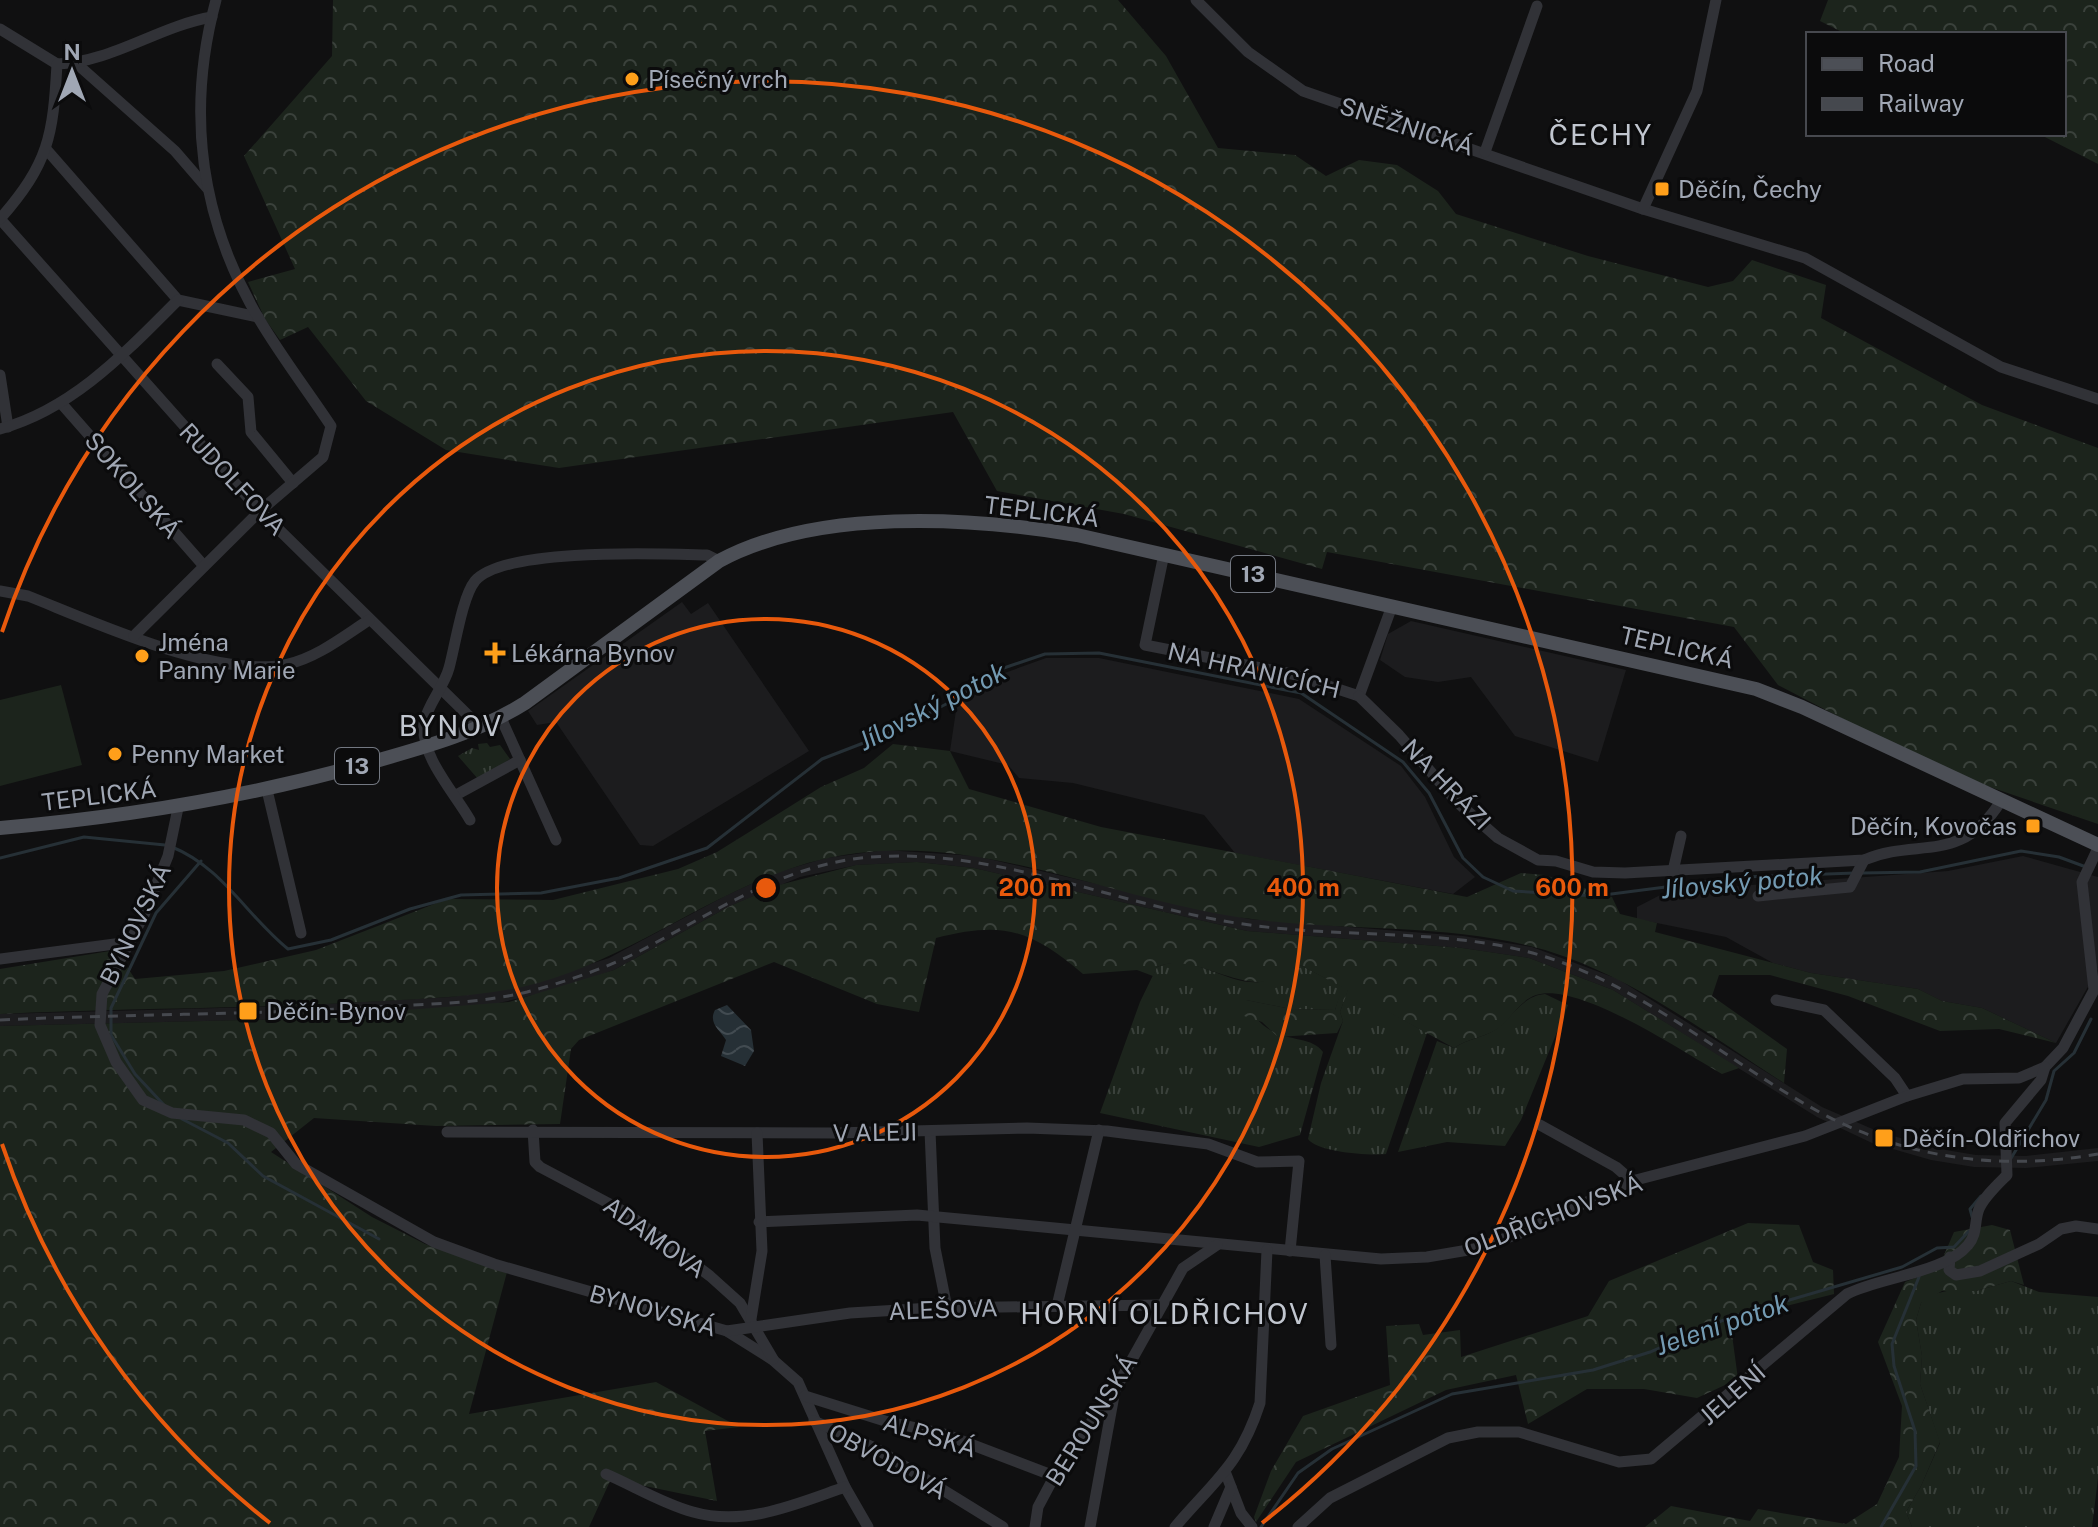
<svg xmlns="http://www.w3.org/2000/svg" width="2098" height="1527" font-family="'Public Sans',sans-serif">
	<defs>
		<pattern id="grass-tufts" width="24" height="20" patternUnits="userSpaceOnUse" patternTransform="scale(2)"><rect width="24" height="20" fill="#1c241c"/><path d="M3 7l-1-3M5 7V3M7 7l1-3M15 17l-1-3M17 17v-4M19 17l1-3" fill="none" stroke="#3a413b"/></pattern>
		<pattern id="forest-crowns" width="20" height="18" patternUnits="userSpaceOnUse" patternTransform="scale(2)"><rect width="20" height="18" fill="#1c241c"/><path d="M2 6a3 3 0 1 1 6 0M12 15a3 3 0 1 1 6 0" fill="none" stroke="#3a413b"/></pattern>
		<pattern id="water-waves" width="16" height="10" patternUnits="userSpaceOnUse" patternTransform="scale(2)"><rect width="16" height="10" fill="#263036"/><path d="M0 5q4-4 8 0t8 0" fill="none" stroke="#424b51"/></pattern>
	</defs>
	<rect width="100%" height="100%" fill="#101011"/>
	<g fill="#1c1c1e">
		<path d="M682 602 691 614 708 603 809 751 653 846 640 845 556 722 537 725 528 711Z"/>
		<path d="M1411 621 1626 670 1598 762 1515 736 1471 677 1438 682 1405 677 1380 660 1388 634Z"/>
		<path d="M1046 658H1099L1299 699 1401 766 1425 797 1454 857 1475 877 1453 894 1235 853 1204 815 1073 783 1019 778 1008 765 950 751 957 704 999 675Z"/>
		<path d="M885 850 976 856 1249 919 1463 936 1532 947 1618 979 1822 1107 1877 1131 1934 1148 1976 1155 2026 1156 2098 1148V1161L2026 1168 1974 1167 1931 1160 1872 1143 1817 1117 1613 990 1529 958 1462 948 1247 931 974 868 917 862 857 865 800 877 730 906 614 970 555 990 490 1005 291 1019 0 1026V1014L291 1006 451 997 523 986 609 958 725 896 775 873 826 858Z"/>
		<path d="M2023 856 2098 877V969L2056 1043 1982 1008 1942 1001 1918 989 1811 973 1773 963 1726 937 1637 919V907L1668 891 1948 871Z"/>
	</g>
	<g fill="url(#grass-tufts)">
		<path d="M487 743 490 747 500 745 510 759 478 779 458 756 472 748 479 750 478 744Z"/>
		<path d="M1300 965 1343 987 1335 1010 1291 1009 1246 1000C1266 1050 1308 1030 1323 1052L1300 1135 1259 1147 1100 1113 1140 1002 1157 967C1192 951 1226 986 1260 982 1276 980 1285 969 1300 965Z"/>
		<path d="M1348 989 1427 1033 1386 1154C1369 1156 1317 1152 1308 1139L1321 1083 1343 1021 1340 1012Z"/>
		<path d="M1545 994 1568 1005 1521 1120 1505 1146 1447 1142 1398 1152 1437 1041 1454 1048C1467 1039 1482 1038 1495 1030 1512 1019 1521 996 1545 994Z"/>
		<path d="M2011 1281 2039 1292 2098 1297V1478L2092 1527H1912L1906 1512 1921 1486 1940 1443 1920 1384 1922 1356 1916 1320 1921 1303 1930 1295 1951 1290 1976 1291Z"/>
	</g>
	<g fill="url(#forest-crowns)">
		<path d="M333 0H1118L1166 56 1218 148 1295 155 1326 176 1359 160 1397 165 1438 191 1456 214 1588 256 1708 287 1733 281 1752 260 1826 285 1821 318 1982 405 2098 448V824L1943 771 1778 685 1734 627 1327 552 1322 569 1124 514 997 491 953 412 559 468 446 450 366 401 308 327 280 340 265 319 248 282 295 269 244 156 332 56Z"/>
		<path d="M1828 0H2098V164L2039 134H2064V34H1846L1820 21Z"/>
		<path d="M893 744 950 751 969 789 1101 827 1467 897 1521 873 1545 875 1612 897 1620 914 1657 923 1655 932 1811 973 1918 989 1942 1001 1982 1008 2056 1043 1999 1029 1940 1031 1848 996 1770 975H1719L1712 996 1787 1049 1784 1083C1714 1038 1645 986 1566 957 1468 921 1355 933 1252 919 1120 902 993 837 858 853 734 867 642 960 522 987 470 998 417 999 364 1002 243 1009 121 1008 0 1014V969L116 950 135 979 224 971 316 950 447 899 553 900 678 869 717 852 821 787 864 768Z"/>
		<path d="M917 862 974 868 1247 931 1462 948 1529 958 1613 990 1739 1068 1722 1074C1683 1052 1578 981 1536 995 1518 1001 1510 1022 1494 1031 1481 1038 1467 1039 1454 1048L1348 990 1340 1012 1343 1021 1337 1033 1278 1037 1262 1022 1238 1014 1231 1004 1246 1000 1291 1009 1335 1010 1342 987 1300 965C1284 970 1277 982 1260 982 1228 983 1188 953 1157 967L1153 976 1137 970 1083 974C1030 929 1003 921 936 938L919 1012 877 1004 774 962 579 1040 571 1049 560 1124 436 1126 314 1118 271 1152 372 1217 425 1244 507 1272 469 1414 656 1382 739 1427 705 1431 717 1501 611 1479 589 1527H0V1026L291 1019 509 1002 614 970 730 906 779 885 856 865Z"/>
		<path d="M1748 1223 1799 1225 1813 1262 1833 1270 1834 1294 1730 1320 1738 1379 1697 1398 1644 1389H1587L1528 1424 1516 1375 1446 1390 1296 1462 1256 1522 1254 1517 1271 1471 1303 1416 1390 1385 1386 1326 1419 1324 1423 1335 1460 1330 1461 1357 1588 1316 1609 1281Z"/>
		<path d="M1992 1225 2010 1230 2024 1285 2011 1281 1976 1291H1942L1921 1303 1916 1320 1922 1356 1920 1384 1940 1442 1921 1486 1906 1512 1912 1527H1645L1671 1506 1750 1521 1758 1509 1846 1524 1877 1504 1899 1457 1902 1406 1878 1342 1905 1282 1938 1269 1954 1232Z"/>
	</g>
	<path fill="#1c241c" d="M61 685 82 765 0 786V700Z"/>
	<path fill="url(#water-waves)" d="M727 1005 751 1030 754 1051 745 1066 721 1056 726 1040C720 1030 708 1023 715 1010Z"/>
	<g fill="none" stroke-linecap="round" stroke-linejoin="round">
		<g stroke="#263036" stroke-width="3">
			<path d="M172 847C222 867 247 916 288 949L331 940 410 909 461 895 541 893 619 878 707 848 822 759 897 730 950 702 998 670 1045 654 1099 653 1301 693 1403 762 1429 793 1463 858 1483 877 1513 891 1596 896 1743 877 1855 873"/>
			<path d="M0 858 84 837 165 845"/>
			<path d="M1862 873 1920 872 2021 851 2059 857 2086 867"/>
			<path d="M164 1105 135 1074 111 1035V1008L156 913 201 861"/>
			<path d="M182 1119 228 1143 263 1176 379 1239"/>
			<path d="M2010 1160 2046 1100 2054 1071 2074 1053 2091 1019"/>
			<path d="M1973 1220 1970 1209 1981 1196"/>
			<path d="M1261 1527 1298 1473 1332 1449 1452 1394 1593 1370 1650 1352 1728 1318 1902 1267 1937 1248 1954 1247 1969 1231"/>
			<path d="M1881 1527 1916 1466 1915 1431 1894 1366 1892 1344 1919 1277"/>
		</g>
		<g stroke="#313237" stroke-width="11">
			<path d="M1196 0 1248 52 1303 91 1643 209 1805 258 2001 367 2098 399"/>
			<path d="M0 29 57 64"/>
			<path d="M77 64 175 151 207 188"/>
			<path d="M46 149 178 300 258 317"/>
			<path d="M1485 152 1537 6"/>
			<path d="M1643 209 1697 91 1716 0"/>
			<path d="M0 219 260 511 480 727"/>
			<path d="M0 219C49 163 53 136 57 64 110 63 159 26 212 17"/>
			<path d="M217 364 248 397 251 432 293 483"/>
			<path d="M0 375 8 427"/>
			<path d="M61 403 204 566"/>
			<path d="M0 429C73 409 126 352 178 300"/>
			<path d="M1164 554 1145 645 1292 674 1359 696 1392 606"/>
			<path d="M0 591 28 596C94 622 219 680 288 664 318 657 344 636 369 620"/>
			<path d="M134 636 260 511 323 457 331 426C307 390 281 356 259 319 200 219 186 111 216 0"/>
			<path d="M1359 696 1399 735 1456 801 1498 838 1538 860 1556 861 1593 872 1625 873 1864 860C1918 837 1960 866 2001 801"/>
			<path d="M501 718 556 840"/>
			<path d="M267 790 301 933"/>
			<path d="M456 795 520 760"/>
			<path d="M178 808 168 856 144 915 102 994 100 1025 116 1062 143 1100 172 1113 244 1120 271 1133 296 1164 434 1242 494 1264 727 1331 773 1360 798 1382 845 1487 868 1527"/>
			<path d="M470 820C454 792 420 756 424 723 427 705 444 687 449 668 455 647 462 597 475 581 504 547 662 554 707 555L719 561"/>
			<path d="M1673 871 1681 836"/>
			<path d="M1758 896 1850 887 1864 860"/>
			<path d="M0 959 130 942"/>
			<path d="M1776 1000 1824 1010 1895 1078 1907 1096"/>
			<path d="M1540 1125 1616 1167 1632 1181"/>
			<path d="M533 1130 535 1162 540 1167 625 1212 710 1276 740 1303 773 1359"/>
			<path d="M930 1131 935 1248 947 1308"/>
			<path d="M447 1132 835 1133 1027 1128 1107 1131 1208 1144 1257 1162 1299 1161 1290 1251"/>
			<path d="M759 1222 917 1215 1381 1259 1427 1257 1474 1249 1518 1234 1632 1181 1805 1136 1907 1096 1963 1079 2019 1078 2045 1067 2063 1048 2094 990 2082 882 2098 848"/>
			<path d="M1325 1255 1331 1345"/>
			<path d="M1950 1257 1949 1270 1956 1275 1980 1271 2039 1244 2061 1229 2076 1226 2098 1229"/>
			<path d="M1057 1306 1099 1130"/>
			<path d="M751 1319 762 1251 757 1133"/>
			<path d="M727 1331 850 1313 931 1308 1160 1305"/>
			<path d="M805 1396 885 1421 944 1434 1054 1476"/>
			<path d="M814 1421 875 1448 1003 1527"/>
			<path d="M606 1474C634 1486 663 1504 693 1512 745 1527 796 1504 845 1487"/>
			<path d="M1226 1474 1241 1513 1252 1527"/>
			<path d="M1035 1527 1038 1507 1062 1462 1115 1390 1183 1268 1217 1245"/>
			<path d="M1090 1527 1115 1390"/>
			<path d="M1175 1527C1215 1480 1240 1465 1260 1403L1267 1250"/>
			<path d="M1214 1527 1231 1487"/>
			<path d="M1298 1527 1330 1498 1448 1438 1478 1432H1519L1619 1462 1651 1459 1847 1294C1880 1277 1945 1273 1968 1245 1978 1233 1974 1221 1979 1209 1984 1197 1997 1185 2007 1175L2005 1123 2041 1080 2045 1067"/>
		</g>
		<path stroke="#4c4f56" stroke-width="14" d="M0 828C127 817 249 797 372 762 425 747 477 733 525 703L719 561C817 508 969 517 1077 535L1756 689 1802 707 2098 845"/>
		<path stroke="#45484e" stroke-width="3" stroke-dasharray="10 8" stroke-linecap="butt" d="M0 1020C125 1014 249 1015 374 1007 424 1004 477 1004 527 992 565 982 604 969 640 951 713 913 778 868 861 858 994 844 1120 908 1250 925 1336 937 1427 930 1512 948 1630 973 1718 1057 1821 1113 1907 1159 2002 1171 2098 1154"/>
	</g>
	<g fill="none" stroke="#e8590c" stroke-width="4">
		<circle cx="766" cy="888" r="269"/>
		<circle cx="766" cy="888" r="537"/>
		<path d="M270 1523A806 806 0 0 1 2 1144M2 632A806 806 0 1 1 1262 1523"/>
	</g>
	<g fill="#ff9f1a" stroke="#0b0b0c" stroke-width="3">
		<circle cx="632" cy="79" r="8"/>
		<rect x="1654" y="181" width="16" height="16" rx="4"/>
		<path d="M491 641h8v8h8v8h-8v8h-8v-8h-8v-8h8z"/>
		<circle cx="142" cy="656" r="8"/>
		<circle cx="115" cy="754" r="8"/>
		<rect x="2025" y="818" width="16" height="16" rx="4"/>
		<rect x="238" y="1001" width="20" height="20" rx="4"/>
		<rect x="1874" y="1128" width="20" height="20" rx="4"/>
	</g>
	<g text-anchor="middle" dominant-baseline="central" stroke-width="6" stroke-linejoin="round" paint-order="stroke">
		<g fill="#0b0b0c" stroke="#737882" stroke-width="2">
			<rect x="1231" y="556" width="44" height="36" rx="6"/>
			<rect x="335" y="748" width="44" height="36" rx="6"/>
		</g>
		<g font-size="22" font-weight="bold" fill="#a0a7b4">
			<text x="1253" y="574">13</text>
			<text x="357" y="766">13</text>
		</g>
		<g font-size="24" fill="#a0a7b4" stroke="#0b0b0c" text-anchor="start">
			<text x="648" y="79">Písečný vrch</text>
			<text x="1678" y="189">Děčín, Čechy</text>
			<text x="158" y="642">Jména<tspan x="158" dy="28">Panny Marie</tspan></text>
			<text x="511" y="653">Lékárna Bynov</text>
			<text x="131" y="754">Penny Market</text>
			<text x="2017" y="826" text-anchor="end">Děčín, Kovočas</text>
			<text x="266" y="1011">Děčín-Bynov</text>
			<text x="1902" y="1138">Děčín-Oldřichov</text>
		</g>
		<g font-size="24" fill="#a0a7b4" stroke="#0b0b0c">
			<text transform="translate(1407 126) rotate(18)">SNĚŽNICKÁ</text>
			<text transform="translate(233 479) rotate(47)">RUDOLFOVA</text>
			<text transform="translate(133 485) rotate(49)">SOKOLSKÁ</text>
			<text transform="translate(1042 511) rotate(7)">TEPLICKÁ</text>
			<text transform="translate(1677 647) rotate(13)">TEPLICKÁ</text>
			<text transform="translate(1254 670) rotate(13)">NA HRANICÍCH</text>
			<text transform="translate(1447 784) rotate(46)">NA HRÁZI</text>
			<text transform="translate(99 795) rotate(-7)">TEPLICKÁ</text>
			<text transform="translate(135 924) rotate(-64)">BYNOVSKÁ</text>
			<text transform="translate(875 1132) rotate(-1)">V ALEJI</text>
			<text transform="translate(1553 1215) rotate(-21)">OLDŘICHOVSKÁ</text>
			<text transform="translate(655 1237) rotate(36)">ADAMOVA</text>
			<text transform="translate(943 1309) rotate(-2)">ALEŠOVA</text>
			<text transform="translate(653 1310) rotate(16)">BYNOVSKÁ</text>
			<text transform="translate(1732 1394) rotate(-41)">JELENÍ</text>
			<text transform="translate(1091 1420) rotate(-58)">BEROUNSKÁ</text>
			<text transform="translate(930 1435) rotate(17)">ALPSKÁ</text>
			<text transform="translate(888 1461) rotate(29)">OBVODOVÁ</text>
		</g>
		<g font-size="26" font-style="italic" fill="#739ab2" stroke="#0b0b0c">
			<text transform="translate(932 706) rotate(-27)">Jílovský potok</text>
			<text transform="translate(1742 882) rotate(-5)">Jílovský potok</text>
			<text transform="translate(1722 1324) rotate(-19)">Jelení potok</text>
		</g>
		<g font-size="28" letter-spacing="2" fill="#c1c6cf" stroke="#0b0b0c">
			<text x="1601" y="134">ČECHY</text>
			<text x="451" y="725">BYNOV</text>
			<text x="1165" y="1313">HORNÍ OLDŘICHOV</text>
		</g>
	</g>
	<circle cx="766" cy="888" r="12" fill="#e8590c" stroke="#0b0b0c" stroke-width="4"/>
	<g font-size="24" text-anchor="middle" font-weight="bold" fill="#e8590c" stroke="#0b0b0c" stroke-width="6" stroke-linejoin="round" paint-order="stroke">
		<text x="1035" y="896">200 m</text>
		<text x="1303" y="896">400 m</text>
		<text x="1572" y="896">600 m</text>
	</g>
	<rect x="1806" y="32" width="260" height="104" fill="#0b0b0c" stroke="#47494f" stroke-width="2"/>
	<rect x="1822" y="58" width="40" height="12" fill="#4c4f56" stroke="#47494f" stroke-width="2"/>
	<text x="1878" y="72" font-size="24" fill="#a0a7b4">Road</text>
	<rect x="1822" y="98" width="40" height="12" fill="#45484e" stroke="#47494f" stroke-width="2"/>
	<text x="1878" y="112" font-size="24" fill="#a0a7b4">Railway</text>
	<g transform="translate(72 72)" stroke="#0b0b0c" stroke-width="6" paint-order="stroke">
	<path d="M0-6L14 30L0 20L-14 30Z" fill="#a0a7b4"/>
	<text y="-12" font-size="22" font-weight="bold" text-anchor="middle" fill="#a0a7b4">N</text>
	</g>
</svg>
